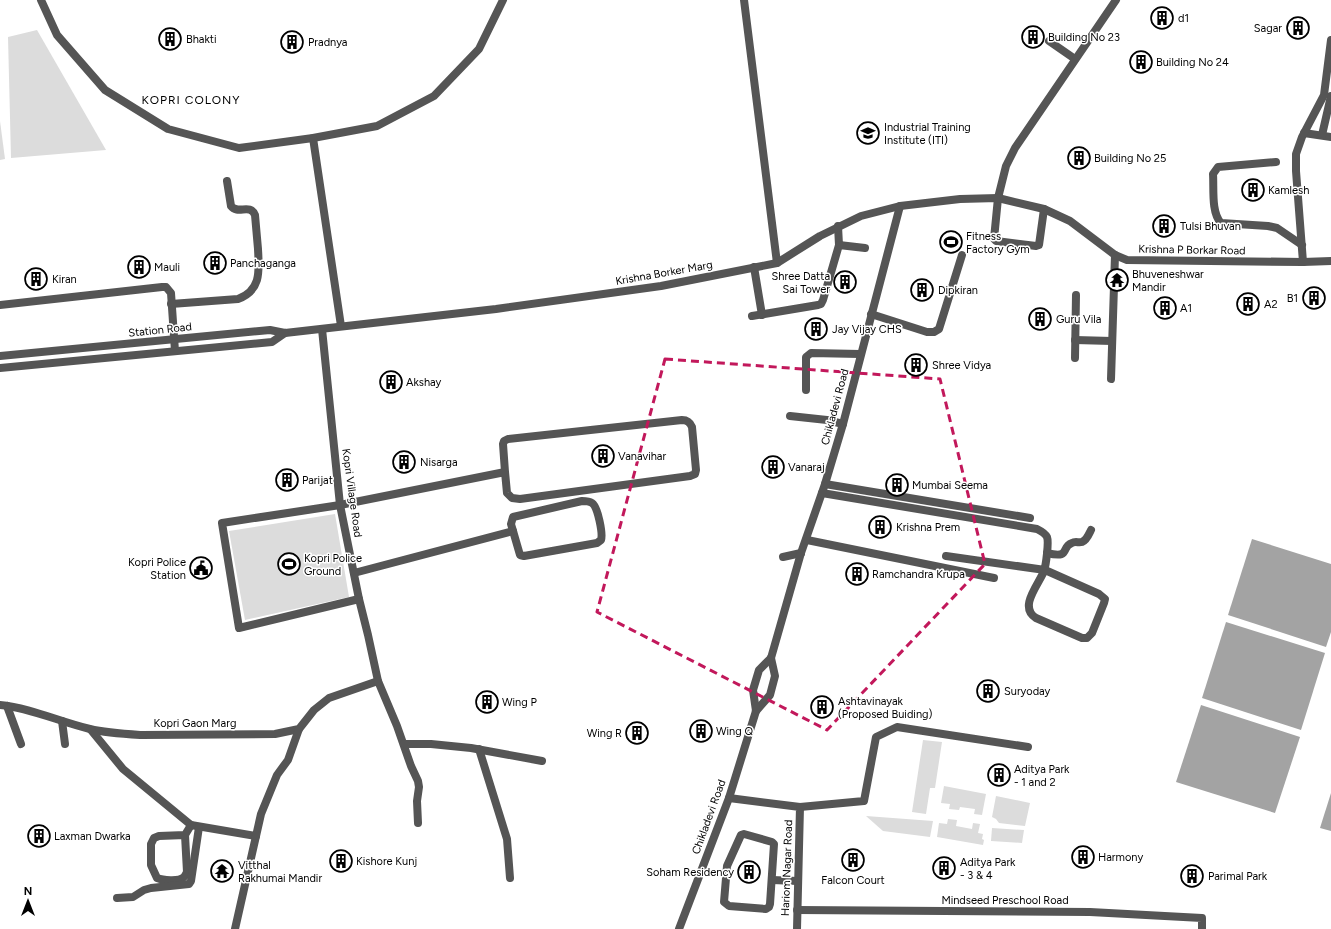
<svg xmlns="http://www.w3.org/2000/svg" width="1331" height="929" font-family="Figtree,sans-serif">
	<rect width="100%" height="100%" fill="#fff"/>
	<g fill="#dcdcdc">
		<path d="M37 30 106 150 11 158 8 37Z"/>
		<path d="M0 121 5 159 0 160Z"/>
		<path d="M335 514 349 597 245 620 229 531Z"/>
		<path d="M923 740 942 742 935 788H930L926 814 912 812Z"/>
		<path d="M944 786 986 794 982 815 974 814 975 809 960 807 959 810 949 809 950 804 941 803Z"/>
		<path d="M996 796 1030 803 1025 826 999 823 996 819 992 817Z"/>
		<path d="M866 816 933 821 930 837 883 831Z"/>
		<path d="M948 819 957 820 956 826 972 829 973 823 980 824 978 833 983 834 982 839 984 840 983 845 937 837 939 823 947 824Z"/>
		<path d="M992 828 1024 830 1022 843 991 841Z"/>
	</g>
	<g fill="#a3a3a3">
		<path d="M1252 539 1331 564V632L1326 647 1228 615Z"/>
		<path d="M1226 622 1325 653 1301 730 1202 698Z"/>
		<path d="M1201 705 1300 737 1275 813 1176 782Z"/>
		<path d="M1331 793V831L1320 828Z"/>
	</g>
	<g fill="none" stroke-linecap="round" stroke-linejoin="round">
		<g stroke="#555" stroke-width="8">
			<path d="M41 0 57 35 105 90 168 129 239 148 313 138 377 126 434 96 479 49 503 0"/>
			<path d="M1049 41 1075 59"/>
			<path d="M1304 133 1331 137"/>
			<path d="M1322 135 1331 96"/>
			<path d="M313 138 341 326"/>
			<path d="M1276 162 1218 167 1213 174C1214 188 1211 213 1221 223L1268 226 1277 228 1302 245"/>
			<path d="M1044 209 1039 245 1036 246 996 241 994 239 998 198 1006 166 1015 148 1116 0"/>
			<path d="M838 226 839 245"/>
			<path d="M1303 262 1296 171V154L1302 137 1324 95 1331 40"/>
			<path d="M754 267 762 315"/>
			<path d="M171 304 238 299C262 290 259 270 258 249 257 238 256 226 255 215 250 203 238 215 231 206L227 181"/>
			<path d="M0 305 162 287H166L171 293 175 351"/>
			<path d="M871 314 927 332H934L939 329 962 255"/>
			<path d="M752 316 818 305 821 304 823 300 839 245 865 248"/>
			<path d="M322 329 340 505 359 599 368 635 378 681 397 726 411 766 418 781 419 787 417 801 418 823"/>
			<path d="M1075 340 1112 341"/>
			<path d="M1075 358 1076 295"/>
			<path d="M1111 379 1115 255"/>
			<path d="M806 390V357L811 353 860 354"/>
			<path d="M790 416 827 420 843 424"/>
			<path d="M825 484 1030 518"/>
			<path d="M822 493 1037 529C1041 531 1045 533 1047 537 1049 542 1046 565 1044 571 1039 584 1018 607 1036 618L1082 638H1087L1092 633 1104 603 1105 599 1099 594 1045 570 946 556"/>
			<path d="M582 501C586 501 589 501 592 503 598 507 603 534 601 540L597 543 524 556 520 555 511 524 513 517Z"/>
			<path d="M807 540 994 578"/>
			<path d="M1047 553C1072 559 1060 547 1072 543 1075 541 1079 543 1082 542 1087 540 1089 534 1091 530"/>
			<path d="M783 557 801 553"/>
			<path d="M354 573 513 531"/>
			<path d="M359 599 239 628 222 523 340 505 505 472 507 493 512 498 520 499 690 476 695 474 696 470 692 427C690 422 687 420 682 420L508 439 504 441 503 444 505 472"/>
			<path d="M0 705C31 708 60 722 90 729 106 733 125 734 142 735L275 734 299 729 314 710 329 698 378 681"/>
			<path d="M7 706 21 744"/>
			<path d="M756 711 770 695 775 676 771 658"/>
			<path d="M62 721 65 744"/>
			<path d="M91 730 123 769 191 825 256 836"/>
			<path d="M404 744H431L471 748 542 761"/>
			<path d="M479 749 507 839 510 878"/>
			<path d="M729 798 800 807 797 929"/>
			<path d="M800 807 864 801 876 737 897 727 1028 747"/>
			<path d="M744 834 772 842 774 844 770 904 769 907 766 909 729 906 724 902 727 866 741 835Z"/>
			<path d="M185 835 159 836 154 838 151 844V865L157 878C162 880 179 882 184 877 185 876 186 874 187 872L185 835 191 825"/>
			<path d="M772 880 798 881"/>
			<path d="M117 898 133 897 144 890 151 888 189 884 191 881 199 827"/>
			<path d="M797 910 1090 912 1202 918V929"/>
			<path d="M235 929 261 814 277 775 288 760 299 729"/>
			<path d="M679 929 729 798 756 711 753 690 759 670 771 658 801 553 825 484 843 424 900 206"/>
		</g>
		<g stroke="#555" stroke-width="8">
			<path d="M744 0 777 263"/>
			<path d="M0 356 270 330 285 333 496 309 661 286 777 263 820 236 861 216 900 206 960 199 998 198 1044 209 1070 221 1115 255 1127 260 1303 262 1331 261"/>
			<path d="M0 368 272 342 285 333"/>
		</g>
	</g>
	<path fill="none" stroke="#c2185b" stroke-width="3" stroke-dasharray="8 5" stroke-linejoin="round" d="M665 359 940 379 985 564 827 730 597 612Z"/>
	<defs>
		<g id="building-ring" transform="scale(1.15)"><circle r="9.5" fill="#fff" stroke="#000" stroke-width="1.5"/><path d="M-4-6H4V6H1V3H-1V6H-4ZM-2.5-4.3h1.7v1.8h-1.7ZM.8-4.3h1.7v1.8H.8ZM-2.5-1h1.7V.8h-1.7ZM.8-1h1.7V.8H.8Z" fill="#000"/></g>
		<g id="university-ring" transform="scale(1.15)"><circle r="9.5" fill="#fff" stroke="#000" stroke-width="1.5"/><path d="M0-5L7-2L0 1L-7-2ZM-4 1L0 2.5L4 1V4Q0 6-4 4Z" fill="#000"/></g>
		<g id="stadium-ring" transform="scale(1.15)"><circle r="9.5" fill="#fff" stroke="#000" stroke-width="1.5"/><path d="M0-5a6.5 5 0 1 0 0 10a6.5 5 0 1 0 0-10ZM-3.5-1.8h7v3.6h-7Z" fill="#000"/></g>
		<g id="temple-ring" transform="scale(1.15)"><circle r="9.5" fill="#fff" stroke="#000" stroke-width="1.5"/><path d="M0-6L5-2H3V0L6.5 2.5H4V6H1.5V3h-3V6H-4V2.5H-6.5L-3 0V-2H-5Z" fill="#000"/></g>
		<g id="civic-ring" transform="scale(1.15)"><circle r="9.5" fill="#fff" stroke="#000" stroke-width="1.5"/><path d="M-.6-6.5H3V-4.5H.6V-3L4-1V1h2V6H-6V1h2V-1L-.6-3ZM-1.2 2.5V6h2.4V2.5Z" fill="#000"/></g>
	</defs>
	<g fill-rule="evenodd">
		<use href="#building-ring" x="1162" y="18"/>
		<use href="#building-ring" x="1298" y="28"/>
		<use href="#building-ring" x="1033" y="37"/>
		<use href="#building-ring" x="170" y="39"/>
		<use href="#building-ring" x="292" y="42"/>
		<use href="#building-ring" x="1141" y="62"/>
		<use href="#university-ring" x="868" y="133"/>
		<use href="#building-ring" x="1079" y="158"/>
		<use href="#building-ring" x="1253" y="190"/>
		<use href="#building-ring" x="1164" y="226"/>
		<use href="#stadium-ring" x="951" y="242"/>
		<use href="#building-ring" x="215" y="263"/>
		<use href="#building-ring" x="139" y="267"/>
		<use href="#building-ring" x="36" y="279"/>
		<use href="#temple-ring" x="1117" y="280"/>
		<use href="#building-ring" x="845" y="282"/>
		<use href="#building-ring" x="922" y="290"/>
		<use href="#building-ring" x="1314" y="298"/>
		<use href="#building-ring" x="1248" y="304"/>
		<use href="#building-ring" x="1165" y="308"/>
		<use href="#building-ring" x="1040" y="319"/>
		<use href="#building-ring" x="816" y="329"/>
		<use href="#building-ring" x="916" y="365"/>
		<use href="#building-ring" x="391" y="382"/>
		<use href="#building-ring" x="603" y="456"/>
		<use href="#building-ring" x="404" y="462"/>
		<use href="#building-ring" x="773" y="467"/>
		<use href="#building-ring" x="287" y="480"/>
		<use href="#building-ring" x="897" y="485"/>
		<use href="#building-ring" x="880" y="527"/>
		<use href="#stadium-ring" x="289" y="564"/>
		<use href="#civic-ring" x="201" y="568"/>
		<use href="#building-ring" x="857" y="574"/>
		<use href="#building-ring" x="988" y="691"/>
		<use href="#building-ring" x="487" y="702"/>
		<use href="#building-ring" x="822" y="707"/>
		<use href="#building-ring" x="701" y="731"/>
		<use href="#building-ring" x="637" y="733"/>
		<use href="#building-ring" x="999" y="775"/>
		<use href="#building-ring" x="39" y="836"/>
		<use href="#building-ring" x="1083" y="857"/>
		<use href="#building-ring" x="853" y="860"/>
		<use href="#building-ring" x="341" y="861"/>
		<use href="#building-ring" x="944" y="868"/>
		<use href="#temple-ring" x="222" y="871"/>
		<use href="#building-ring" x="749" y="872"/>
		<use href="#building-ring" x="1192" y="876"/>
	</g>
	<g text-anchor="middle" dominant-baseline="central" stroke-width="3" stroke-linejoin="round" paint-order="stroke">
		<g font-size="11" fill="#000" stroke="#fff" text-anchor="start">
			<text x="1178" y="18">d1</text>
			<text x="1282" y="28" text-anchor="end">Sagar</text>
			<text x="1048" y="37">Building No 23</text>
			<text x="186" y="39">Bhakti</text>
			<text x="308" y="42">Pradnya</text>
			<text x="1156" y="62">Building No 24</text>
			<text x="884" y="127">Industrial Training<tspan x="884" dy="13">Institute (ITI)</tspan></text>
			<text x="1094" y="158">Building No 25</text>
			<text x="1268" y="190">Kamlesh</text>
			<text x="1180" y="226">Tulsi Bhuvan</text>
			<text x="966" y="236">Fitness<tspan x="966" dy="13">Factory Gym</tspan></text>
			<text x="230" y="263">Panchaganga</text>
			<text x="154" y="267">Mauli</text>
			<text x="1132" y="274">Bhuveneshwar<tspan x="1132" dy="13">Mandir</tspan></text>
			<text x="830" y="276" text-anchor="end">Shree Datta<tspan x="830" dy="13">Sai Tower</tspan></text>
			<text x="52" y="279">Kiran</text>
			<text x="938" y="290">Dipkiran</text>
			<text x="1298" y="298" text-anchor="end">B1</text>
			<text x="1264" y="304">A2</text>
			<text x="1180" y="308">A1</text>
			<text x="1056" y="319">Guru Vila</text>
			<text x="832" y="329">Jay Vijay CHS</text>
			<text x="932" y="365">Shree Vidya</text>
			<text x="406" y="382">Akshay</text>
			<text x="618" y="456">Vanavihar</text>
			<text x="420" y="462">Nisarga</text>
			<text x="788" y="467">Vanaraj</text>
			<text x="302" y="480">Parijat</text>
			<text x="912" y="485">Mumbai Seema</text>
			<text x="896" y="527">Krishna Prem</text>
			<text x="304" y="558">Kopri Police<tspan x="304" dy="13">Ground</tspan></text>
			<text x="186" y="562" text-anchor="end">Kopri Police<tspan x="186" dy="13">Station</tspan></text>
			<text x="872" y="574">Ramchandra Krupa</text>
			<text x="1004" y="691">Suryoday</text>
			<text x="838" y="701">Ashtavinayak<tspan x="838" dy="13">(Proposed Buiding)</tspan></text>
			<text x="502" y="702">Wing P</text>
			<text x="716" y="731">Wing Q</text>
			<text x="622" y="733" text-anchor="end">Wing R</text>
			<text x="1014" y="769">Aditya Park<tspan x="1014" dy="13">- 1 and 2</tspan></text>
			<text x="54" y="836">Laxman Dwarka</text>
			<text x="1098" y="857">Harmony</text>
			<text x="356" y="861">Kishore Kunj</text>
			<text x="960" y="862">Aditya Park<tspan x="960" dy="13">- 3 &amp; 4</tspan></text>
			<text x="238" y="865">Vitthal<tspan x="238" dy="13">Rakhumai Mandir</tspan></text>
			<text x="734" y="872" text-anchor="end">Soham Residency</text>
			<text x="1208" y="876">Parimal Park</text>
			<text x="853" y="880" text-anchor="middle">Falcon Court</text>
		</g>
		<g font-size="11" fill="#000" stroke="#fff">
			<text transform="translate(1192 250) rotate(1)">Krishna P Borkar Road</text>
			<text transform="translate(664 273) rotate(-10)">Krishna Borker Marg</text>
			<text transform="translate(160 330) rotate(-6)">Station Road</text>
			<text transform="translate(835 407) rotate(-75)">Chikladevi Road</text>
			<text transform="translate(352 493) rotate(82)">Kopri Village Road</text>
			<text x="195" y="723">Kopri Gaon Marg</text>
			<text transform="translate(709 817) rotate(-70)">Chikladevi Road</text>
			<text transform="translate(787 868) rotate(-88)">Hariom Nagar Road</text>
			<text x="1005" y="900">Mindseed Preschool Road</text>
		</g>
		<g font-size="12" letter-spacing="1" fill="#000" stroke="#fff">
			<text x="191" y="100">KOPRI COLONY</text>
		</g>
	</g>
	<g transform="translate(28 901)" stroke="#ffffff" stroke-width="3" paint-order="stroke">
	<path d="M0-3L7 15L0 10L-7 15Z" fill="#000000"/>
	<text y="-6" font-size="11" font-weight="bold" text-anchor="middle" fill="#000000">N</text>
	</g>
</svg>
